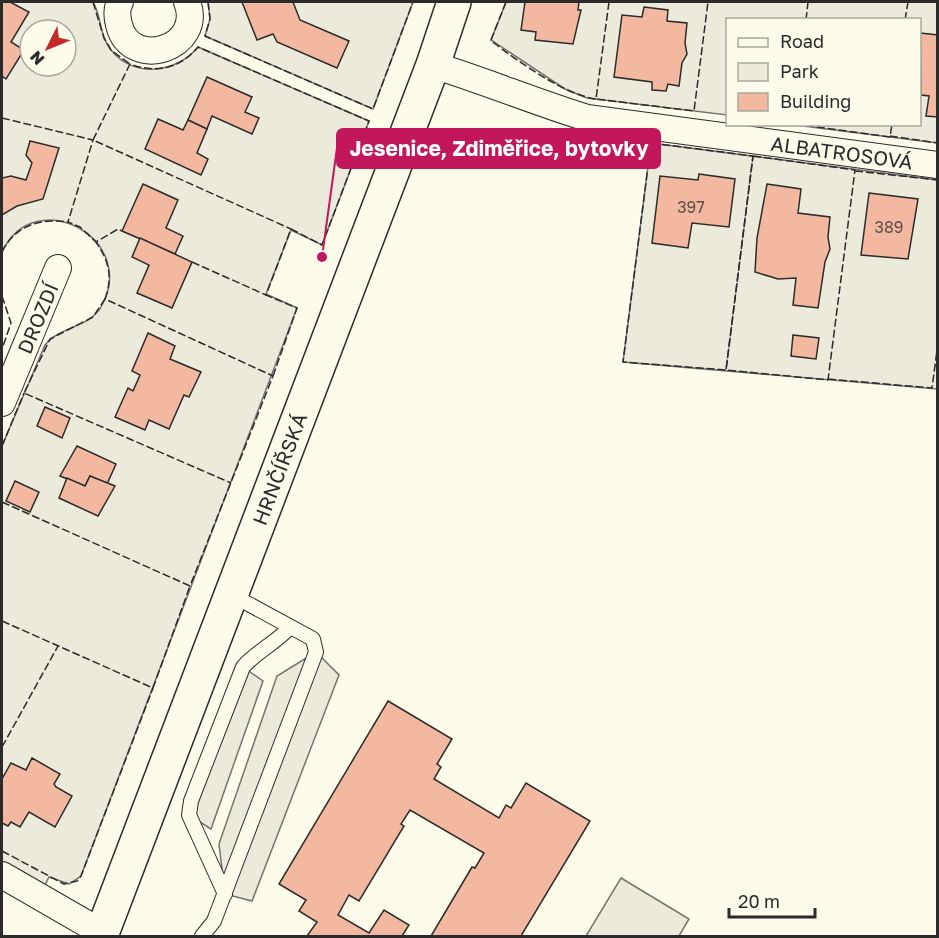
<svg xmlns="http://www.w3.org/2000/svg" width="939" height="938" font-family="'Golos Text',sans-serif">
	<rect width="100%" height="100%" fill="#fdfbea"/>
	<g fill="#ecebdb" stroke="#74746e" stroke-width="1.5" fill-rule="evenodd">
		<path d="M2 2H93C102 17 99 35 111 50 134 79 177 73 198 47L369 121 322 245 291 230 266 294 297 308 81 876 69 884 49 877 45 885 2 861V446L45 345C60 326 89 328 101 307 140 239 35 182 2 252ZM30 30H66V66H30Z"/>
		<path d="M208 2H413L373 109 205 36 210 19Z"/>
		<path d="M506 2H937V143L795 125 920 124V20H728L727 115 587 98 565 89 491 40Z"/>
		<path d="M651 143 937 180V389L623 362Z"/>
		<path d="M621 878 689 919 679 936H586Z"/>
	</g>
	<g fill="#eceadb" stroke="#74746e" stroke-width="1.5">
		<path d="M316 652 339 675 252 901 225 894 219 844 277 676Z"/>
		<path d="M243 667 263 681 211 829 189 815Z"/>
	</g>
	<g fill="#f2b8a0" stroke="#2b2b2b" stroke-width="1.5">
		<path d="M2 2H10L29 12 11 42 24 50 6 79 2 76Z"/>
		<path d="M242 2H293L300 20 349 41 337 68 277 42 273 34 257 40Z"/>
		<path d="M525 2H579L578 10H581L573 44 535 40 536 32 521 30Z"/>
		<path d="M644 7 668 10 667 21 687 23 685 43 687 54 682 63 679 86 668 84 666 91 652 90V82L614 77 622 15 642 17Z"/>
		<path d="M920 33 938 35V117L926 116 929 96 921 95Z"/>
		<path d="M207 77 252 97 245 112 259 118 252 134 212 116 207 129 188 120Z"/>
		<path d="M158 119 183 130 188 120 207 129 197 153 208 159 201 175 145 149Z"/>
		<path d="M30 141 59 148 43 199 17 206 2 215V178L11 176 26 180 32 163 26 155Z"/>
		<path d="M699 174 735 179 729 227 692 223 688 248 652 243 660 176 698 180Z"/>
		<path d="M143 184 178 200 166 228 183 236 175 254 122 231Z"/>
		<path d="M767 184 801 189 798 213 830 217 828 237 830 249 825 262 818 308 793 305 796 278 778 279 755 272 757 238Z"/>
		<path d="M869 193 918 199 908 259 861 255Z"/>
		<path d="M140 238 192 262 172 308 137 293 149 265 132 257Z"/>
		<path d="M148 333 175 346 170 359 201 372 189 397 184 395 169 429 149 420 145 430 115 417 128 388 133 391 140 375 132 371Z"/>
		<path d="M793 335 819 338 816 359 791 356Z"/>
		<path d="M45 407 70 418 62 438 37 426Z"/>
		<path d="M77 446 116 464 107 484 90 476 85 486 60 476Z"/>
		<path d="M90 476 115 486 98 516 59 498 67 478 85 486Z"/>
		<path d="M15 481 39 492 30 512 6 501Z"/>
		<path d="M388 701 452 739 437 764 441 767 434 779 499 818 506 805 511 808 526 783 590 821 521 936H431L472 867 475 868 484 853 410 810 401 824 404 826 359 901 349 895 338 915 369 933 384 910 409 925 402 936H307L317 922 299 911 306 900 279 884Z"/>
		<path d="M32 758 60 774 54 784 56 787 72 796 55 827 29 812 20 827 11 822 8 826 2 823V779L11 763 26 770Z"/>
	</g>
	<g fill="none" stroke-linecap="round" stroke-linejoin="round">
		<g stroke="#2b2b2b" stroke-width="16">
			<g id="lane">
				<path d="M225 894 189 815 191 801 243 667C257 651 276 643 290 627"/>
				<path d="M202 936 214 921 316 652 313 639 232 595"/>
			</g>
		</g>
		<g stroke="#2b2b2b" stroke-width="28">
			<g id="street">
				<path d="M120 2C116 9 117 17 119 25 131 72 205 48 187 2"/>
				<path id="s1" d="M433 65C485 81 535 102 587 118L938 165"/>
				<path id="s2" d="M2 403 58 268"/>
				<path d="M2 875 101 932"/>
			</g>
		</g>
		<g stroke="#2b2b2b" stroke-width="36">
			<g id="secondary">
				<path id="s3" d="M101 936 433 65 454 2"/>
			</g>
		</g>
		<use href="#lane" stroke="#fdfbea" stroke-width="14"/>
		<use href="#street" stroke="#fdfbea" stroke-width="26"/>
		<use href="#secondary" stroke="#fdfbea" stroke-width="33"/>
		<g stroke="#2b2b2b" stroke-width="1.5" stroke-dasharray="8 3" stroke-linecap="butt">
			<path d="M93 2 104 38 111 50 130 64"/>
			<path d="M208 2 210 19 205 36 373 109 413 2"/>
			<path d="M506 2 491 40 494 43C519 62 565 95 596 99V97"/>
			<path d="M609 2 596 99 694 111 708 2"/>
			<path d="M806 20 808 2"/>
			<path d="M905 20 908 2"/>
			<path d="M2 118 93 140 68 222 80 227 96 242"/>
			<path d="M795 124 890 137 892 124"/>
			<path d="M890 136 938 143"/>
			<path d="M651 143 753 156 726 370 623 362Z"/>
			<path d="M753 156 855 170 828 380 726 370Z"/>
			<path d="M855 171 938 180"/>
			<path d="M2 252C15 225 41 218 68 222"/>
			<path d="M192 262 266 295"/>
			<path d="M2 296 11 323 2 349"/>
			<path d="M105 299C113 277 109 261 96 242L118 229 122 231"/>
			<path d="M273 376 297 308 266 295 291 229 322 245 369 121 198 47C181 68 156 74 130 64L93 140 291 229"/>
			<path d="M828 379 932 388 938 343"/>
			<path d="M2 446 24 393"/>
			<path d="M2 502 190 586 273 376 105 299 93 317 50 339 24 393 231 483"/>
			<path d="M2 621 153 688 190 586"/>
			<path d="M2 747 58 646"/>
			<path d="M2 851 64 884 77 881 81 876 153 688"/>
		</g>
	</g>
	<g text-anchor="middle" dominant-baseline="central" stroke-width="4.5" stroke-linejoin="round" paint-order="stroke">
		<g font-size="16" fill="#5d4e48">
			<text x="691" y="207">397</text>
			<text x="889" y="227">389</text>
		</g>
		<g font-size="20" fill="#2b2b2b" stroke="#fdfbea">
			<text stroke="none"><textPath href="#s1" startOffset="420">ALBATROSOVÁ</textPath></text>
			<text stroke="none"><textPath href="#s2" startOffset="92">DROZDÍ</textPath></text>
			<text stroke="none"><textPath href="#s3" startOffset="500">HRNČÍŘSKÁ</textPath></text>
		</g>
	</g>
	<path fill="none" stroke="#c2185b" stroke-width="2" d="M322 257L337 148"/>
	<circle fill="#c2185b" stroke="#fdfbea" stroke-width="2" cx="322" cy="257" r="6"/>
	<rect fill="#c2185b" stroke="#c2185b" stroke-width="2" x="337" y="129" width="323" height="39" rx="6"/>
	<g font-size="21" text-anchor="middle" font-weight="bold" fill="#fff">
		<text x="499" y="156">Jesenice, Zdiměřice, bytovky</text>
	</g>
	<rect width="939" height="938" fill="none" stroke="#2b2b2b" stroke-width="6"/>
	<rect x="726" y="18" width="195" height="108" fill="#fdfbea" stroke="#a9a89e" stroke-width="1.5"/>
	<rect x="738" y="38" width="30" height="9" fill="#fdfbea" stroke="#a9a89e" stroke-width="1.5"/>
	<text x="780" y="48" font-size="18" fill="#2b2b2b">Road</text>
	<rect x="738" y="63" width="30" height="18" fill="#ecebdb" stroke="#a9a89e" stroke-width="1.5"/>
	<text x="780" y="78" font-size="18" fill="#2b2b2b">Park</text>
	<rect x="738" y="93" width="30" height="18" fill="#f2b8a0" stroke="#a9a89e" stroke-width="1.5"/>
	<text x="780" y="108" font-size="18" fill="#2b2b2b">Building</text>
	<g transform="translate(48 48) rotate(227)"><circle r="28" fill="#fdfbea" stroke="#a9a89e" stroke-width="1.5"/>
	<path d="M0-4.5L10 22L0 15L-10 22Z" fill="#c62828"/>
	<text y="-9" font-size="16" font-weight="bold" text-anchor="middle" fill="#2b2b2b">N</text>
	</g>
	<path d="M729 908v9h86v-9" fill="none" stroke="#2b2b2b" stroke-width="3"/>
	<text x="738" y="908" font-size="18" fill="#2b2b2b" stroke="#fdfbea" stroke-width="4.5" paint-order="stroke">20 m</text>
</svg>
